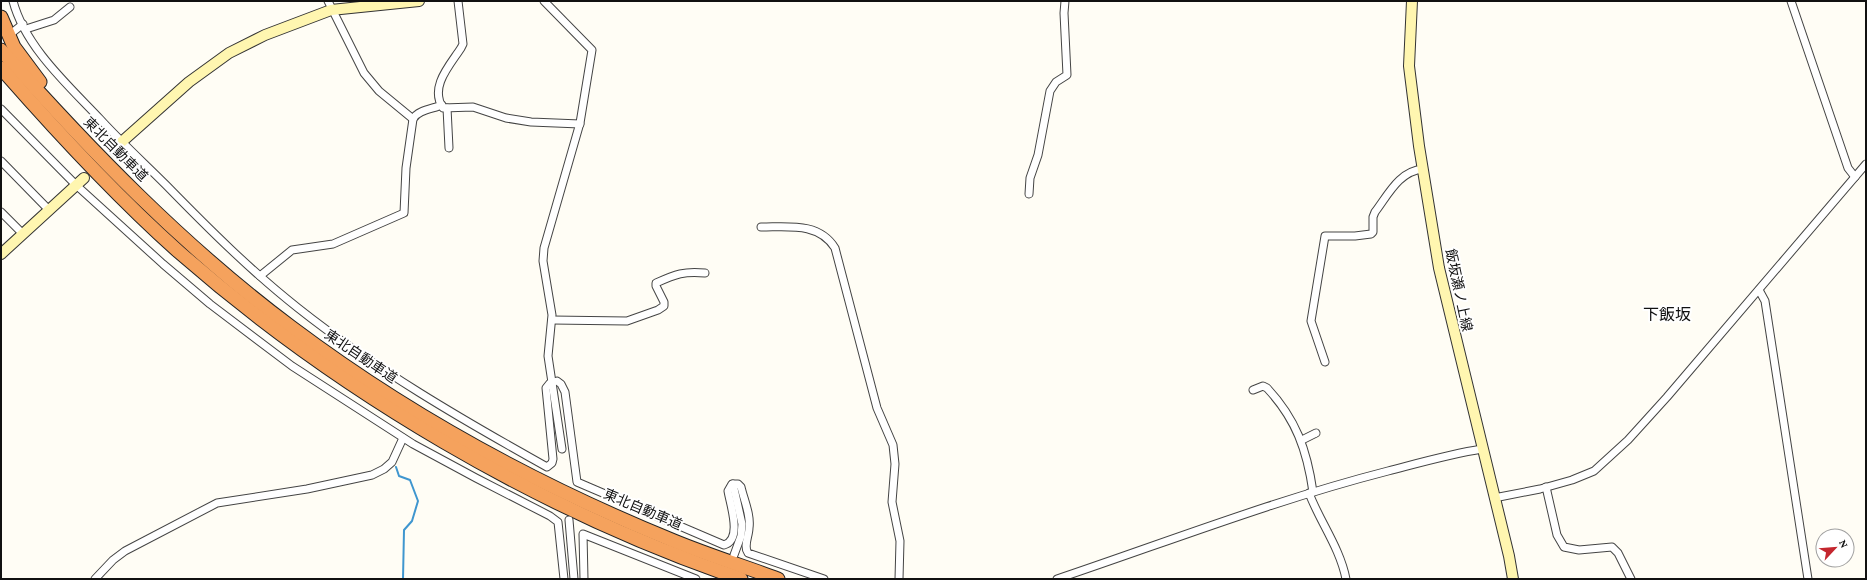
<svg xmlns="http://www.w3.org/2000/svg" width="1867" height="580" font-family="'Crimson Pro','Noto Sans JP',serif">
	<rect width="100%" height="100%" fill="#fffdf5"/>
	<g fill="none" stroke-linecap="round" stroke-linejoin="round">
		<path stroke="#3f96cf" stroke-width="2" d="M396 467 399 476 410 480 418 501 412 521 404 530 403 579"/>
		<path stroke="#dbdad3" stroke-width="10" stroke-dasharray="10 5" stroke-linecap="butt" d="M99 164 116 147"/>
		<g stroke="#444" stroke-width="9">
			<g id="street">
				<path d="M13 1C25 47 69 86 100 119 121 142 144 163 166 185 208 228 251 271 298 308 375 369 461 419 547 467L552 463 553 459 546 388 550 383 557 381 561 384 565 392 577 482 724 545C743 540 730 504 728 491L732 484H738L741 487C744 500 751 515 749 528 749 536 743 546 748 553L824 579"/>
				<path d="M328 1 364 73 379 91 413 119"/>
				<path d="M458 1 463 44 461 48C450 65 429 87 443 108L473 107 506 118 531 122 580 124"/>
				<path d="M544 1 592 50 580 123 544 248 543 261 552 315 548 356 562 449"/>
				<path d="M1791 1 1848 168 1855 177"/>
				<path d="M26 29 54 20 70 7"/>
				<path d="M13 32 23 24"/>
				<path d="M447 108 449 148"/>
				<path d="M1 109 76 185 163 264 210 304 292 366 413 444 476 478 550 516 558 522 564 579"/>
				<path d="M1 161 49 210"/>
				<path d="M1029 194 1030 178 1038 155 1050 91 1056 82 1067 75 1064 13 1065 1"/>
				<path d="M1 212 23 234"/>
				<path d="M761 227C788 227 819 222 835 248L877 408 893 445 895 464 892 502 900 541 899 579"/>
				<path d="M260 276 292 250 333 244 404 213 406 168 413 119C418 110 432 109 442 105"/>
				<path d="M1759 290 1765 301 1808 579"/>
				<path d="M552 320 627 321 658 310 664 306V302L656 286V283C676 274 684 271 705 273"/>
				<path d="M1325 362 1311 321 1325 236H1355L1371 234 1373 232V217L1375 212C1388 195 1399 171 1423 169"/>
				<path d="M1253 390 1263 386 1267 388C1296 419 1307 450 1313 492"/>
				<path d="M1302 440 1316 433"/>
				<path d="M733 484 742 524 741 536 734 555"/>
				<path d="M1546 487 1557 535 1564 547 1579 550 1612 547 1618 553 1631 579"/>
				<path d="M1309 493C1320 522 1340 548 1346 579"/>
				<path d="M1494 498 1540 489 1572 480 1594 471 1628 440 1667 397 1866 164"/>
				<path d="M569 520 574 579"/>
				<path d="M95 579 113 560 125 551 217 503 307 489 372 475 384 469 392 462 403 438"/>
				<path d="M584 579 583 534 696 579"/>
				<path d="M1057 579C1167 542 1275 500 1388 471 1419 463 1450 454 1482 449"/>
			</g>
		</g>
		<g stroke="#333" stroke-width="12">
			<g id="secondary">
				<path d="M1412 1 1409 66 1419 146 1439 268 1509 556 1513 579"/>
				<path d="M116 147 189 82 229 53 265 35 331 10 419 1"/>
				<path d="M1 254 84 178"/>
			</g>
		</g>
		<g stroke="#222" stroke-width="15">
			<g id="highway">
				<path d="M1 17 14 47 40 82"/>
				<path d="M1 50C90 150 184 247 291 327 408 415 539 486 674 541 708 555 743 566 778 579"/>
				<path d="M1 68C57 132 115 195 179 252 339 392 539 510 741 579"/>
			</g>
		</g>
		<use href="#street" stroke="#fff" stroke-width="7"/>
		<use href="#secondary" stroke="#fff6b0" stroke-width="10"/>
		<use href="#highway" stroke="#f5a25d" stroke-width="13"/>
	</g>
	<g text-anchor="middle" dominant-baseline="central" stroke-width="4" stroke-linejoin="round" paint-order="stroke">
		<g font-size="14" fill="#111" stroke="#fff">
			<text transform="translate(116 149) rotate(45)">東北自動車道</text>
			<text transform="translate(1459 290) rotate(78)">飯坂瀬ノ上線</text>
			<text transform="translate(361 356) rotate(34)">東北自動車道</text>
			<text transform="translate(643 509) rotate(23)">東北自動車道</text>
		</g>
		<g font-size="16" fill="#111" stroke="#fff">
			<text x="1667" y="314">下飯坂</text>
		</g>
	</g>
	<rect width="1867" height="580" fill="none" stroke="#111111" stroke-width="4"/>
	<g transform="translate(1835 548) rotate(64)"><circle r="19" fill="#ffffff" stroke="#a0a0a0"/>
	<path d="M0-3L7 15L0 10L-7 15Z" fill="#c4262e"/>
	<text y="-6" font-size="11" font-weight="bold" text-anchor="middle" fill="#111111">N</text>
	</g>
</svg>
